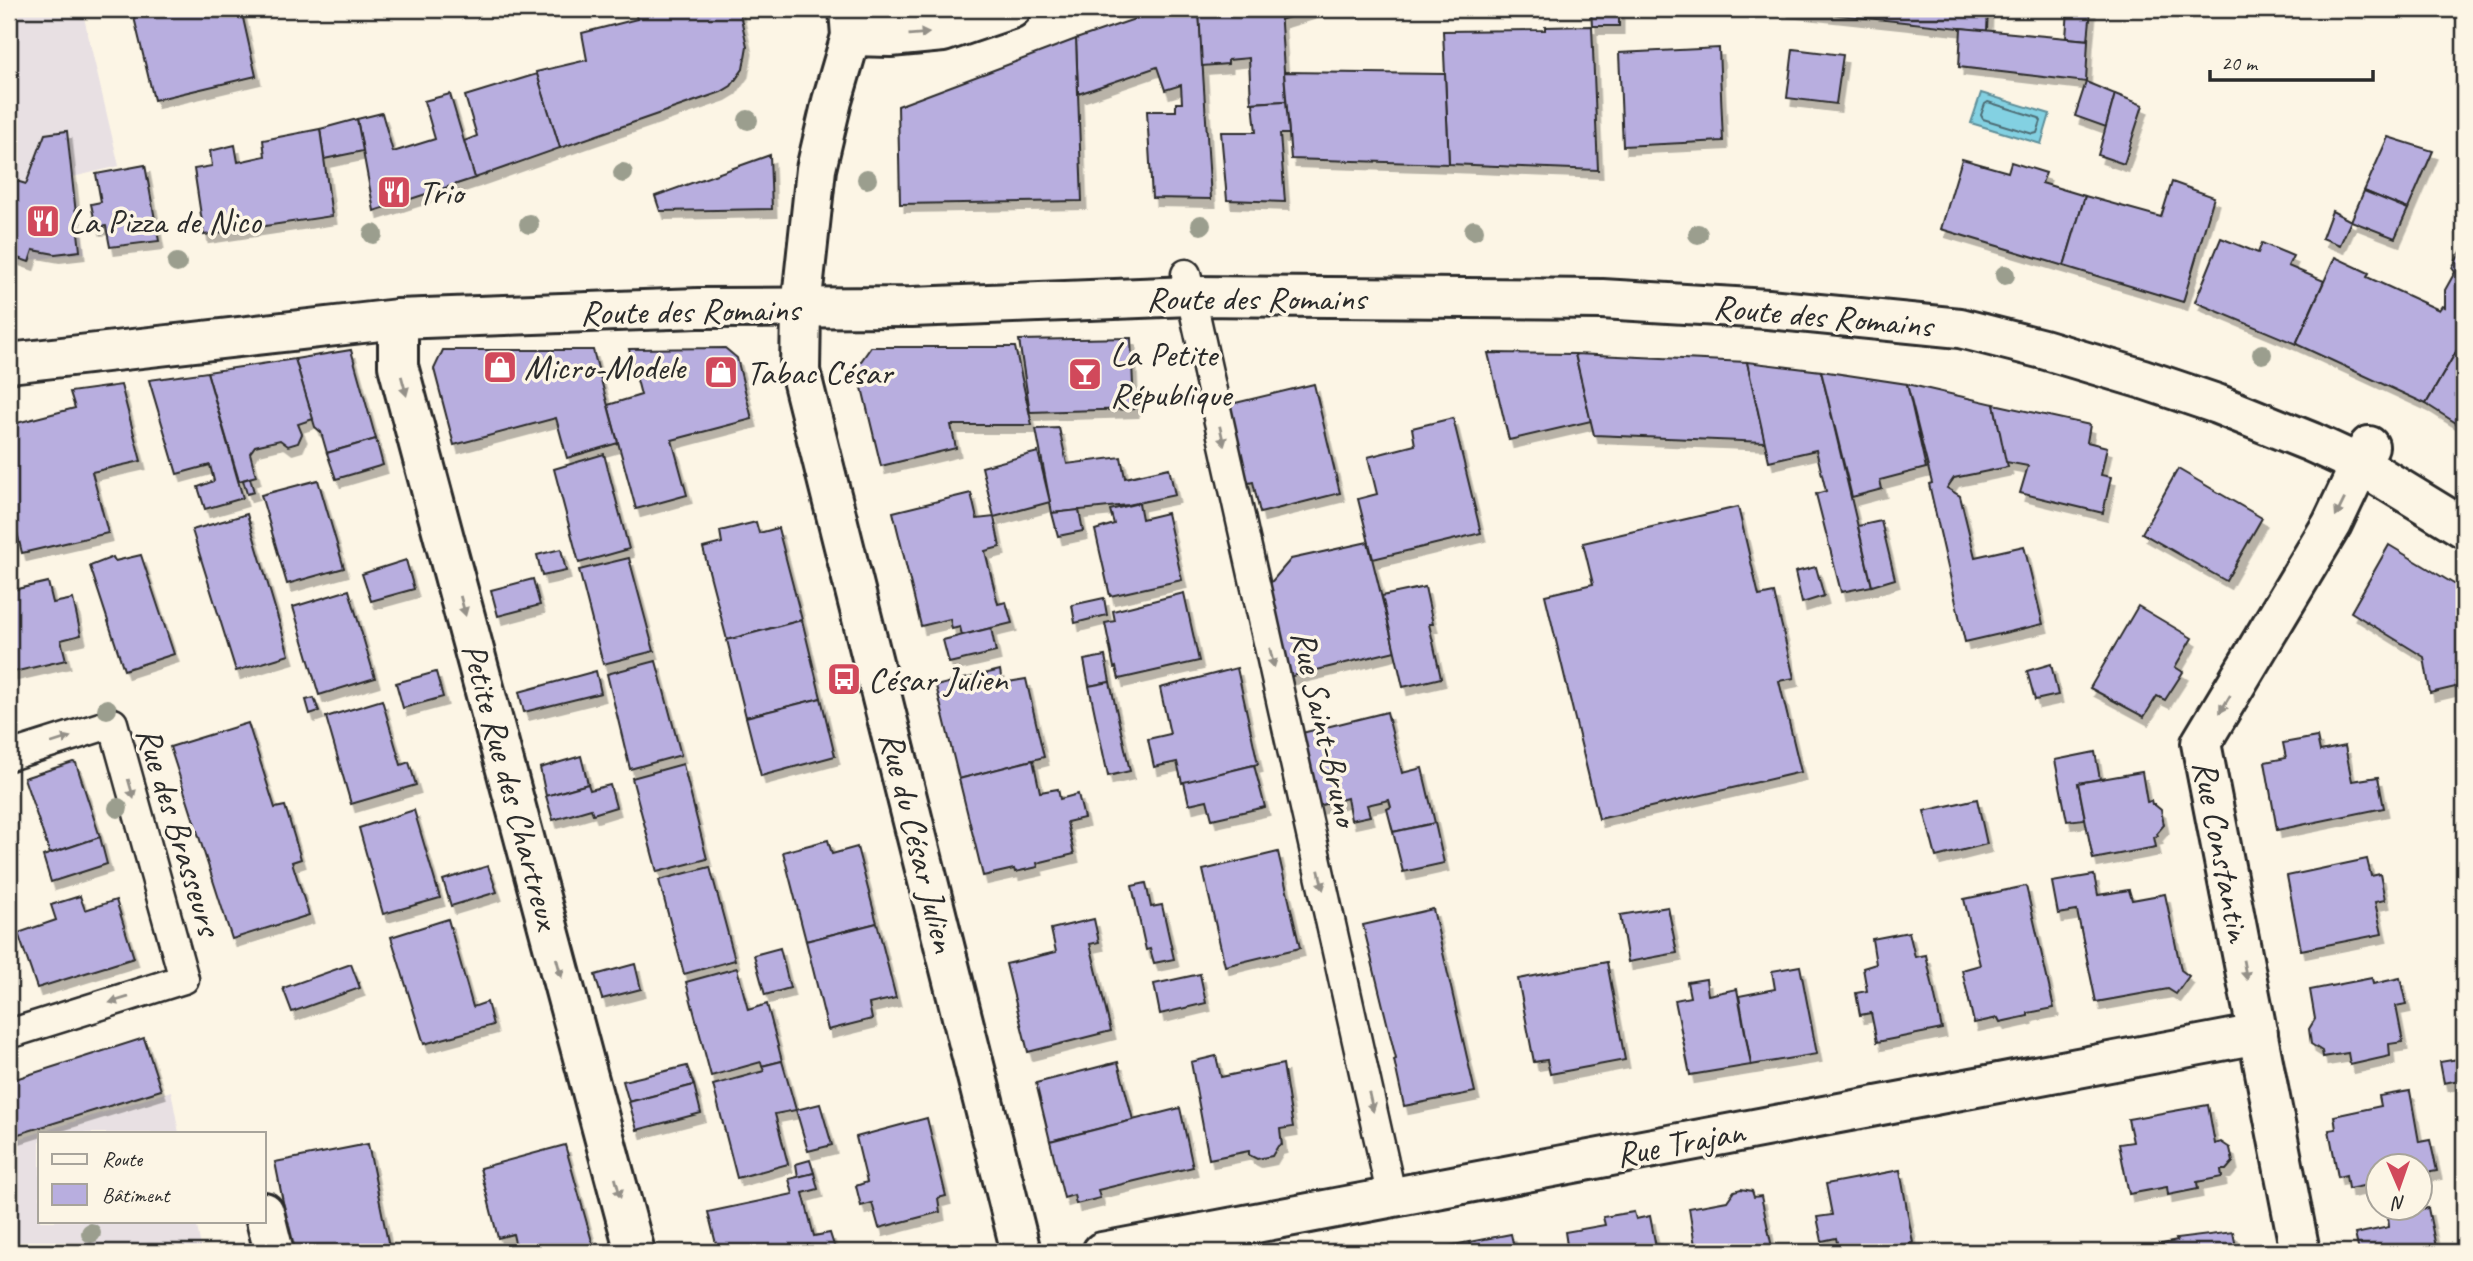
<svg xmlns="http://www.w3.org/2000/svg" width="2473" height="1261" font-family="Caveat,sans-serif">
	<defs>
		<filter id="shadow"><feDropShadow dx="4.5" dy="8" stdDeviation="0" flood-color="#0004"/></filter>
	</defs>
	<rect width="100%" height="100%" fill="#fcf5e5"/>
	<filter id="ink" filterUnits="userSpaceOnUse"><feTurbulence type="fractalNoise" baseFrequency=".0143" numOctaves="2"/><feDisplacementMap in="SourceGraphic" scale="14" xChannelSelector="R" yChannelSelector="G"/><feConvolveMatrix kernelMatrix="1 2 1 2 8 2 1 2 1" color-interpolation-filters="sRGB"/></filter>
	<g filter="url(#ink)">
		<g fill="#e8e0e3">
			<path d="M9 9H82L119 166 73 177 85 253 9 263Z"/>
			<path d="M171 1091 179 1133H40V1221H196L202 1252H9V1142Z"/>
		</g>
		<path fill="#83d1e2" stroke="#608f99" stroke-width="2" d="M1981 93 2050 114 2041 144 1971 123Z"/>
		<g fill="none" stroke-linecap="round" stroke-linejoin="round">
			<path stroke="#4e6d74" stroke-width="2" d="M1988 102 2039 118 2041 121 2037 133 2033 134 1983 119 1981 115 1985 104Z"/>
		</g>
		<g fill="#b8aedf" stroke="#2b2b2b" stroke-width="2" filter="url(#shadow)">
			<path d="M132 9H241L256 76 154 100Z"/>
			<path d="M634 9H739L747 46 743 69 731 86 721 92 560 148 536 72 587 60 582 33 637 19Z"/>
			<path d="M1164 9H1199L1211 199 1152 198 1147 111H1176V103H1182L1181 85 1165 90 1157 67 1078 94 1076 39Z"/>
			<path d="M1199 9H1280L1286 101 1251 103 1249 58 1228 60V64L1202 66Z"/>
			<path d="M1280 9H1316L1280 20Z"/>
			<path d="M1591 9H1619V26H1592Z"/>
			<path d="M1783 9H1988L1987 31Z"/>
			<path d="M2068 9H2091L2088 40 2066 38Z"/>
			<path d="M1592 26 1598 170 1449 164 1443 31 1545 30V27Z"/>
			<path d="M1961 28 2088 40 2086 82 1959 67Z"/>
			<path d="M1076 39 1082 201 900 204 898 106Z"/>
			<path d="M1719 48 1723 141 1623 146 1619 53Z"/>
			<path d="M1793 49 1843 55 1836 104 1787 98Z"/>
			<path d="M1284 72 1445 74 1449 164 1291 159Z"/>
			<path d="M537 74 560 148 475 178 464 141 477 136 465 96Z"/>
			<path d="M2086 82 2115 94 2106 127 2075 116Z"/>
			<path d="M450 94 475 178 374 211 357 119 382 113 393 152 435 139 424 101Z"/>
			<path d="M2115 94 2143 105 2124 164 2098 155Z"/>
			<path d="M1286 101 1289 134H1280L1285 202 1227 200 1221 132H1256L1253 103Z"/>
			<path d="M357 119 363 151 324 159 320 129Z"/>
			<path d="M320 129 332 216 204 235 194 169 212 166 210 151 235 145 238 162 265 156 263 140Z"/>
			<path d="M67 131 80 251 55 254 33 250 29 262 9 255V192L13 180 26 184 45 134Z"/>
			<path d="M2388 137 2433 151 2408 209 2364 191Z"/>
			<path d="M770 155 772 209 660 211 655 196Z"/>
			<path d="M1962 159 2008 172 2011 162 2046 173 2042 183 2085 196 2064 266 1941 229Z"/>
			<path d="M145 165 159 241 110 247 106 226 96 227 91 204 101 202 96 174Z"/>
			<path d="M2172 182 2214 197 2183 302 2064 266 2085 196 2161 217Z"/>
			<path d="M2364 191 2408 209 2395 238 2351 221Z"/>
			<path d="M2332 211 2351 221 2340 245 2322 238Z"/>
			<path d="M2221 238 2258 253 2262 243 2293 256 2288 266 2324 281 2296 344 2195 302Z"/>
			<path d="M2464 246V338L2426 404 2296 344 2335 257 2369 273 2367 277 2439 310 2442 306 2445 307V290L2455 272 2452 268Z"/>
			<path d="M1131 338 1134 409 1030 412 1019 340Z"/>
			<path d="M2464 338V428L2426 404Z"/>
			<path d="M871 347H1015L1032 425H951L956 448 881 466 857 367Z"/>
			<path d="M725 348 737 358 752 419 672 440 687 495 636 509 608 405 641 395 629 349Z"/>
			<path d="M351 350 376 439 327 453 321 432 315 427 295 359Z"/>
			<path d="M443 350H593L618 443 567 458 556 418 454 445 434 369Z"/>
			<path d="M1488 353 1575 354 1591 421 1509 440Z"/>
			<path d="M1575 354 1747 362 1765 442 1594 435Z"/>
			<path d="M295 359 313 419 298 424 302 434 298 443 288 446 280 440 255 446 250 453 256 476 239 481 207 372Z"/>
			<path d="M1747 362 1821 371 1872 586 1841 592 1816 494 1826 491 1816 450 1769 461Z"/>
			<path d="M1821 371 1907 384 1926 468 1880 480 1882 489 1852 497Z"/>
			<path d="M207 372 243 498 205 509 198 487 214 481 210 465 177 474 149 380Z"/>
			<path d="M1314 384 1340 493 1260 513 1253 482 1245 484 1227 405Z"/>
			<path d="M1907 384 1994 404 2008 467 1954 478 1947 488 1960 496 1975 557 2024 546 2043 624 1965 642 1929 484 1932 483Z"/>
			<path d="M121 385 141 461 92 472 108 533 22 553 9 499V425L75 408 70 392Z"/>
			<path d="M1994 404 2090 425 2087 442 2107 447 2101 475 2111 477 2103 513 2020 493 2028 466 2006 462Z"/>
			<path d="M1453 418 1481 533 1373 559 1358 499 1377 494 1368 457 1415 445 1412 428Z"/>
			<path d="M1059 428 1067 464 1121 457 1125 478 1169 468 1175 495 1128 505 1052 513 1036 429Z"/>
			<path d="M376 439 383 465 336 479 327 453Z"/>
			<path d="M1038 452 1050 502 994 517 982 467Z"/>
			<path d="M604 454 629 549 579 563 554 469Z"/>
			<path d="M2178 469 2262 518 2226 581 2142 533Z"/>
			<path d="M250 478 254 492 247 494 243 480Z"/>
			<path d="M318 480 344 568 287 584 261 495Z"/>
			<path d="M971 493 977 519 994 517 1000 547 985 551 998 604 1006 602 1012 623 962 635 960 627 952 629 950 619 921 626 893 512Z"/>
			<path d="M1139 503 1142 519 1167 513 1182 580 1110 596 1095 530 1114 524 1110 510Z"/>
			<path d="M1738 507 1759 596 1774 593 1794 678 1779 681 1801 772 1599 819 1545 595 1593 584 1583 543Z"/>
			<path d="M1079 510 1083 531 1058 536 1052 513Z"/>
			<path d="M247 514 289 655 236 671 192 530Z"/>
			<path d="M1881 521 1895 579 1872 586 1858 526Z"/>
			<path d="M756 522 759 533 778 528 802 620 727 640 703 548 722 543 720 531Z"/>
			<path d="M1368 542 1395 651 1288 677 1267 587 1291 559Z"/>
			<path d="M2389 545 2464 590V685L2430 693 2424 657 2351 612Z"/>
			<path d="M561 549 566 571 542 576 537 555Z"/>
			<path d="M141 555 174 654 124 670 90 566 113 557 115 561Z"/>
			<path d="M629 558 654 651 603 664 579 570Z"/>
			<path d="M406 560 414 589 371 601 362 574Z"/>
			<path d="M1816 567 1824 596 1802 603 1795 572Z"/>
			<path d="M533 579 540 605 498 616 491 590Z"/>
			<path d="M48 582 53 603 73 599 81 635 61 640 66 660 9 673V591Z"/>
			<path d="M1425 587 1433 624H1429L1441 678 1403 687 1382 596Z"/>
			<path d="M349 590 375 678 319 695 293 607Z"/>
			<path d="M1184 593 1199 661 1119 679 1116 667 1114 668 1105 623 1115 621 1113 611Z"/>
			<path d="M1104 598 1107 615 1075 623 1072 605Z"/>
			<path d="M2138 606 2192 638 2175 667 2183 672 2165 700 2157 696 2144 717 2090 688Z"/>
			<path d="M802 620 821 698 746 717 727 640Z"/>
			<path d="M991 628 996 652 949 663 943 640Z"/>
			<path d="M1105 656 1110 682 1089 686 1084 660Z"/>
			<path d="M656 661 681 755 630 769 607 674Z"/>
			<path d="M2051 664 2058 695 2035 700 2027 671Z"/>
			<path d="M1237 668 1258 764 1182 783 1177 762 1154 767 1148 739 1170 734 1160 688Z"/>
			<path d="M1000 670 1002 683 1026 679 1044 757 959 779 936 686Z"/>
			<path d="M596 671 601 693 524 712 519 692Z"/>
			<path d="M436 672 443 697 403 708 396 683Z"/>
			<path d="M1110 682 1130 771 1108 776 1089 686Z"/>
			<path d="M314 698 319 711 310 714 306 700Z"/>
			<path d="M821 698 835 756 761 776 746 717Z"/>
			<path d="M382 700 401 765 409 762 416 785 351 804 326 717Z"/>
			<path d="M1387 712 1402 773 1422 768 1435 823 1393 832 1387 809 1391 807 1389 800 1367 805 1370 816 1351 820 1347 798 1318 806 1302 733Z"/>
			<path d="M248 723 275 808 285 806 301 859 292 862 309 915 232 939 170 747Z"/>
			<path d="M2317 737 2320 751 2345 746 2352 781 2378 777 2384 808 2277 830 2265 762 2286 758 2283 743Z"/>
			<path d="M2095 752 2100 779 2078 783 2085 819 2067 821 2055 760Z"/>
			<path d="M581 756 588 784 546 796 540 768Z"/>
			<path d="M1033 760 1040 792 1058 789 1060 799 1078 794 1084 818 1067 822 1074 854 1037 863 1038 867 1015 872 1014 869 983 876 959 779Z"/>
			<path d="M73 762 76 763 100 837 50 854 24 778Z"/>
			<path d="M683 764 707 859 657 872 632 778Z"/>
			<path d="M1254 765 1265 807 1212 819 1207 800 1189 804 1184 782Z"/>
			<path d="M2142 772 2147 802 2151 801 2152 805H2155L2161 810 2164 825 2157 833 2158 836 2154 837 2156 847 2093 859 2078 783Z"/>
			<path d="M588 784 590 790 610 785 616 807 593 814 591 809 553 820 546 796Z"/>
			<path d="M1977 799 1987 844 1936 857 1924 811Z"/>
			<path d="M414 810 440 898 383 914 359 828Z"/>
			<path d="M1435 823 1444 863 1403 872 1393 832Z"/>
			<path d="M100 837 107 864 51 882 43 856Z"/>
			<path d="M828 840 832 854 857 847 877 923 806 941 783 852Z"/>
			<path d="M1278 852 1300 948 1225 966 1203 870Z"/>
			<path d="M2367 859 2371 876 2380 874 2385 900 2375 902 2382 934 2301 950 2287 876Z"/>
			<path d="M488 866 497 892 451 906 443 880Z"/>
			<path d="M710 867 735 960 684 974 659 880Z"/>
			<path d="M2094 875 2098 895 2129 890 2132 900 2165 894 2181 970 2189 976 2176 994 2168 989 2096 1002 2077 911 2058 914 2052 882Z"/>
			<path d="M1146 883 1151 907 1162 905 1174 959 1154 963 1150 949 1146 950 1132 886Z"/>
			<path d="M2026 886 2054 1008 2028 1013V1016L2000 1022 1998 1018 1974 1023 1962 970 1980 965 1964 899Z"/>
			<path d="M80 896 85 910 116 900 134 958 37 988 18 933 56 920 51 905Z"/>
			<path d="M1668 907 1677 953 1628 962 1620 915Z"/>
			<path d="M1433 909 1475 1092 1404 1106 1394 1060 1396 1059 1363 925Z"/>
			<path d="M448 919 473 1007 487 1002 493 1025 424 1044 391 937Z"/>
			<path d="M1094 919 1099 942 1090 944 1111 1031 1028 1052 1006 964 1056 952 1051 929Z"/>
			<path d="M877 923 896 998 869 1004 872 1019 828 1030 806 941Z"/>
			<path d="M1909 932 1915 957 1926 955 1942 1029 1877 1042 1871 1013 1860 1015 1856 993 1867 991 1863 968 1876 964 1872 939Z"/>
			<path d="M780 948 790 988 765 995 754 955Z"/>
			<path d="M1607 962 1625 1060 1550 1074 1547 1060 1534 1062 1518 979Z"/>
			<path d="M351 964 360 988 292 1012 283 988Z"/>
			<path d="M635 964 641 989 602 999 595 975Z"/>
			<path d="M1800 966 1817 1054 1751 1065 1739 996 1775 989 1772 971Z"/>
			<path d="M737 968 748 1010 767 1004 782 1061 762 1066 761 1062 711 1076 686 982Z"/>
			<path d="M1200 974 1206 1003 1160 1014 1154 984Z"/>
			<path d="M2372 978 2373 984 2400 978 2406 1004 2396 1006 2403 1042 2389 1044 2390 1056 2350 1065 2348 1053 2323 1057 2322 1051 2311 1044 2309 1029 2315 1019 2310 990Z"/>
			<path d="M1706 979 1708 995 1737 989 1751 1065 1690 1075 1675 1000 1690 997 1687 982Z"/>
			<path d="M144 1038 161 1090 9 1137V1081Z"/>
			<path d="M1216 1056 1221 1077 1283 1064 1293 1127 1280 1129 1282 1145 1278 1146 1272 1156 1257 1159 1249 1155V1151L1209 1159 1191 1062Z"/>
			<path d="M2464 1058V1079L2444 1083 2440 1062Z"/>
			<path d="M782 1061 796 1110 775 1114 788 1164 737 1178 713 1085 764 1071 762 1066Z"/>
			<path d="M1118 1062 1133 1120 1050 1141 1036 1083Z"/>
			<path d="M687 1066 694 1085 629 1102 623 1081Z"/>
			<path d="M694 1085 701 1113 637 1130 629 1102Z"/>
			<path d="M2410 1091 2419 1142 2430 1140 2437 1171 2420 1174V1166H2378V1183L2348 1189 2346 1175 2338 1177 2329 1130 2336 1129 2334 1116 2381 1106 2379 1096Z"/>
			<path d="M820 1104 832 1145 808 1151 796 1110Z"/>
			<path d="M2208 1105 2215 1144 2221 1142 2230 1148 2233 1162 2226 1170H2221L2222 1177 2197 1182 2198 1189 2168 1195 2167 1187 2129 1194 2119 1144 2133 1142 2128 1119Z"/>
			<path d="M1180 1108 1193 1167 1098 1190 1100 1198 1076 1204 1074 1195 1064 1198 1050 1141Z"/>
			<path d="M927 1118 946 1196 938 1198 940 1212 879 1228 872 1203 861 1206 856 1186 867 1182 856 1137Z"/>
			<path d="M368 1144 390 1252H293L275 1162Z"/>
			<path d="M565 1145 595 1252H517L513 1234 498 1238 480 1168Z"/>
			<path d="M810 1160 814 1173 798 1177 796 1164Z"/>
			<path d="M1900 1170 1913 1243 1867 1252H1839L1836 1238 1822 1241 1817 1217 1832 1215 1826 1184Z"/>
			<path d="M814 1173 818 1189 803 1193 814 1236 830 1233 836 1252H811L809 1245 773 1252H718L708 1212 793 1194 789 1179Z"/>
			<path d="M1741 1189 1752 1191 1754 1197 1761 1196 1773 1252H1696L1689 1208 1727 1201 1734 1191Z"/>
			<path d="M2428 1208 2437 1252H2359L2355 1234 2389 1227 2388 1216Z"/>
			<path d="M1634 1212 1636 1219 1650 1216 1657 1252H1568L1565 1232 1605 1225 1603 1217Z"/>
			<path d="M2233 1232 2237 1252H2153L2152 1246 2177 1241 2176 1239Z"/>
			<path d="M1511 1234 1515 1252H1471L1469 1242Z"/>
			<path d="M1469 1242 1471 1252H1425L1424 1251Z"/>
		</g>
		<g fill="none" stroke-linecap="round" stroke-linejoin="round">
			<g stroke="#2b2b2b" stroke-width="33">
				<g id="service">
					<path d="M1186 274 1392 1198"/>
					<path d="M9 756 113 723 184 979 9 1034"/>
				</g>
			</g>
			<g stroke="#2b2b2b" stroke-width="44">
				<g id="minor">
					<path d="M849 9 851 36 832 101 816 169 801 308 800 371 1021 1252"/>
					<path d="M851 36 890 37 943 32 1011 9"/>
					<path d="M398 319V366L635 1252"/>
					<path d="M264 1212 274 1252"/>
					<path d="M1102 1252 2258 1034"/>
					<path d="M2300 1252 2201 743 2332 524 2369 446"/>
				</g>
			</g>
			<g stroke="#2b2b2b" stroke-width="44">
				<path id="primary" d="M9 363 398 319 698 308 912 307 1190 296 1602 299 1768 309 1960 328 2043 349 2143 379 2217 404 2311 442 2361 465 2464 528"/>
			</g>
			<use href="#service" stroke="#fcf5e5" stroke-width="28"/>
			<use href="#minor" stroke="#fcf5e5" stroke-width="38"/>
			<use href="#primary" stroke="#fcf5e5" stroke-width="38"/>
		</g>
		<g fill="#9b9e8e">
			<circle cx="748" cy="120" r="10"/>
			<circle cx="623" cy="173" r="10"/>
			<circle cx="867" cy="179" r="10"/>
			<circle cx="529" cy="224" r="10"/>
			<circle cx="1201" cy="225" r="10"/>
			<circle cx="1474" cy="230" r="10"/>
			<circle cx="373" cy="234" r="10"/>
			<circle cx="1698" cy="234" r="10"/>
			<circle cx="177" cy="263" r="10"/>
			<circle cx="2005" cy="275" r="10"/>
			<circle cx="2262" cy="354" r="10"/>
			<circle cx="107" cy="709" r="10"/>
			<circle cx="118" cy="808" r="10"/>
			<circle cx="91" cy="1233" r="10"/>
		</g>
		<defs><path id="oneway-solid" d="M-6-.8H1V-3.2L6.5 0L1 3.2V.8H-6Z" transform="scale(1.75)"/></defs>
		<g fill="#949088">
			<use href="#oneway-solid" transform="translate(919 34) rotate(-5)"/>
			<use href="#oneway-solid" transform="translate(404 386) rotate(75)"/>
			<use href="#oneway-solid" transform="translate(1222 436) rotate(77)"/>
			<use href="#oneway-solid" transform="translate(2340 508) rotate(116)"/>
			<use href="#oneway-solid" transform="translate(463 606) rotate(75)"/>
			<use href="#oneway-solid" transform="translate(1272 658) rotate(77)"/>
			<use href="#oneway-solid" transform="translate(2225 704) rotate(121)"/>
			<use href="#oneway-solid" transform="translate(61 740) rotate(-18)"/>
			<use href="#oneway-solid" transform="translate(131 789) rotate(74)"/>
			<use href="#oneway-solid" transform="translate(1321 880) rotate(77)"/>
			<use href="#oneway-solid" transform="translate(559 968) rotate(75)"/>
			<use href="#oneway-solid" transform="translate(2245 970) rotate(79)"/>
			<use href="#oneway-solid" transform="translate(119 1000) rotate(163)"/>
			<use href="#oneway-solid" transform="translate(1371 1102) rotate(77)"/>
			<use href="#oneway-solid" transform="translate(618 1188) rotate(75)"/>
		</g>
	</g>
	<defs>
		<g id="restaurant-square" transform="scale(1.75)"><rect x="-9" y="-9" width="18" height="18" rx="4" fill="#d1495b" stroke="#fcf5e5"/><path d="M-5-6h1v4h1v-4h1v4h1v-4h1v5L-1.5 .5V6h-2V.5L-5-1ZM5-6V6H3V1.5H1.5Q1.5-4 5-6Z" fill="#fff"/></g>
		<g id="shop-square" transform="scale(1.75)"><rect x="-9" y="-9" width="18" height="18" rx="4" fill="#d1495b" stroke="#fcf5e5"/><path d="M-5-2.5h2.3a2.7 3.5 0 0 1 5.4 0H5L5.5 6h-11ZM-1.5-2.5h3a1.5 2.3 0 0 0-3 0Z" fill="#fff"/></g>
		<g id="bar-square" transform="scale(1.75)"><rect x="-9" y="-9" width="18" height="18" rx="4" fill="#d1495b" stroke="#fcf5e5"/><path d="M-6-5H6L.8 .8V4.5H3.5V6h-7V4.5H-.8V.8Z" fill="#fff"/></g>
		<g id="bus-square" transform="scale(1.75)"><rect x="-9" y="-9" width="18" height="18" rx="4" fill="#d1495b" stroke="#fcf5e5"/><path d="M-5-6H5V4H4V6H2V4H-2V6H-4V4H-5ZM-3.5-4V0h7V-4ZM-3.5 1.2v1.5H-2V1.2ZM2 1.2v1.5H3.5V1.2Z" fill="#fff"/></g>
	</defs>
	<g fill-rule="evenodd">
		<use href="#restaurant-square" x="394" y="192"/>
		<use href="#restaurant-square" x="43" y="221"/>
		<use href="#shop-square" x="500" y="367"/>
		<use href="#shop-square" x="721" y="372"/>
		<use href="#bar-square" x="1085" y="374"/>
		<use href="#bus-square" x="844" y="679"/>
	</g>
	<g text-anchor="middle" dominant-baseline="central" stroke-width="7" stroke-linejoin="round" paint-order="stroke">
		<g font-size="35" fill="#2b2b2b" stroke="#fcf5e5" text-anchor="start">
			<text x="418" y="192">Trio</text>
			<text x="68" y="221">La Pizza de Nico</text>
			<text x="1110" y="354">La Petite<tspan x="1110" dy="40">République</tspan></text>
			<text x="524" y="367">Micro-Modele</text>
			<text x="746" y="372">Tabac César</text>
			<text x="868" y="679">César Julien</text>
		</g>
		<g font-size="35" fill="#2b2b2b" stroke="#fcf5e5">
			<text x="1256" y="298">Route des Romains</text>
			<text transform="translate(690 311) rotate(-1)">Route des Romains</text>
			<text transform="translate(1823 316) rotate(5)">Route des Romains</text>
			<text transform="translate(1325 728) rotate(77)">Rue Saint-Bruno</text>
			<text transform="translate(511 786) rotate(75)">Petite Rue des Chartreux</text>
			<text transform="translate(179 831) rotate(73)">Rue des Brasseurs</text>
			<text transform="translate(918 842) rotate(76)">Rue du César Julien</text>
			<text transform="translate(2222 851) rotate(79)">Rue Constantin</text>
			<text transform="translate(1680 1143) rotate(-11)">Rue Trajan</text>
		</g>
	</g>
	<rect width="2473" height="1261" fill="none" stroke="#fcf5e5" stroke-width="35"/>
	<rect x="18" y="18" width="2438" height="1226" fill="none" stroke="#2b2b2b" stroke-width="2.5" filter="url(#ink)"/>
	<rect x="38" y="1132" width="228" height="91" fill="#fcf5e5" stroke="#a8a49b" stroke-width="2"/>
	<rect x="52" y="1154" width="35" height="10" fill="#fcf5e5" stroke="#a8a49b" stroke-width="2"/>
	<text x="102" y="1166" font-size="21" fill="#2b2b2b">Route</text>
	<rect x="52" y="1184" width="35" height="21" fill="#b8aedf" stroke="#a8a49b" stroke-width="2"/>
	<text x="102" y="1202" font-size="21" fill="#2b2b2b">Bâtiment</text>
	<g transform="translate(2399 1187) rotate(178)"><circle r="33" fill="#fcf5e5" stroke="#a8a49b" stroke-width="2"/>
	<path d="M0-5L12 26L0 18L-12 26Z" fill="#d1495b"/>
	<text y="-10" font-size="19" font-weight="bold" text-anchor="middle" fill="#2b2b2b">N</text>
	</g>
	<path d="M2210 70v10h163v-10" fill="none" stroke="#2b2b2b" stroke-width="3.5"/>
	<text x="2221" y="70" font-size="21" fill="#2b2b2b" stroke="#fcf5e5" stroke-width="5" paint-order="stroke">20 m</text>
</svg>
